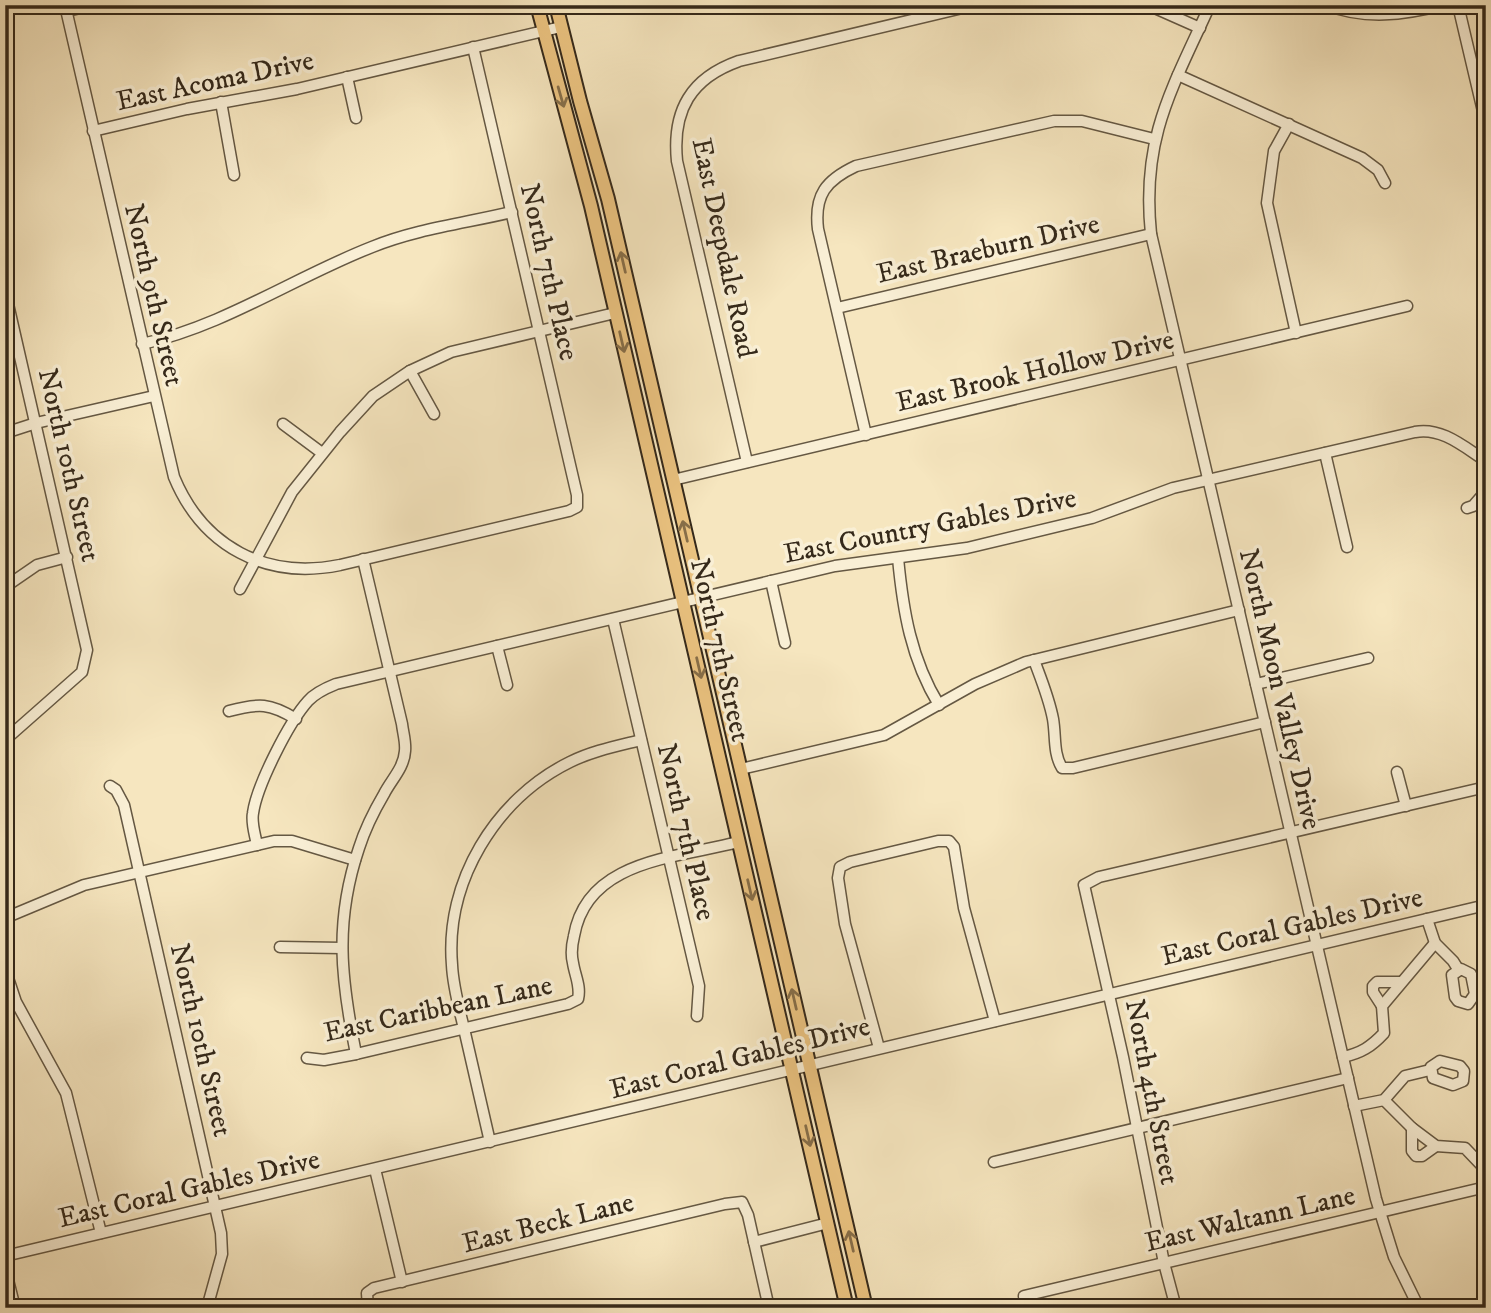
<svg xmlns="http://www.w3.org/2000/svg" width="1491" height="1313" font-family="'IM FELL DW Pica',serif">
	<rect width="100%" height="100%" fill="#f6e6bf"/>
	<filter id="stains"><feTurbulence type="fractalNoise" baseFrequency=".00286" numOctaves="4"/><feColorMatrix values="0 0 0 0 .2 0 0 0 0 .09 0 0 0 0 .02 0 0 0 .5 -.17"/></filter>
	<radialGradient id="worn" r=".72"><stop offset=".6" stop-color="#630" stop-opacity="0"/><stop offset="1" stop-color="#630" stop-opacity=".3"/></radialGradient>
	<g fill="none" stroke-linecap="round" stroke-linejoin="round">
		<g stroke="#655843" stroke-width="13">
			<g id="minor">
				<path d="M65 5 174 477C203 547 266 580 340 565L569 511 577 507V495L473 47"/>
				<path d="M1148 5 1200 28"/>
				<path d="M1210 5C1172 89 1141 138 1151 234L1376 1199 1394 1257 1419 1308"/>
				<path d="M1327 5C1365 20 1404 15 1443 5"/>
				<path d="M1458 5 1486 124"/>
				<path d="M67 11 94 5"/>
				<path d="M1178 75 1362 158 1378 170 1385 183"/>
				<path d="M347 77 356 118"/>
				<path d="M221 102 234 175"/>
				<path d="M1289 124 1274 151 1267 203 1296 333"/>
				<path d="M93 131 187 109 297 89 561 27"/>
				<path d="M5 291 87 650 82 672 5 740"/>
				<path d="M837 308 1151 234"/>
				<path d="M142 344C224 326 295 277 372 247 416 229 466 223 512 212"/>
				<path d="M410 371 434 414"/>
				<path d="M283 424 322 453"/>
				<path d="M5 433 36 423 154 396"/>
				<path d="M866 435 818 229C814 195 826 180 856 166L1054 121H1082L1154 139"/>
				<path d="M1325 453 1347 547"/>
				<path d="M747 462 677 161C672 110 691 78 739 61L975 5"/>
				<path d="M673 480 1407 306"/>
				<path d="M1467 508 1473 506 1486 491"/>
				<path d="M898 558C903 611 911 659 939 705"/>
				<path d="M771 581 785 643"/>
				<path d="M5 587 37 565 67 557"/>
				<path d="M240 589 292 492 340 432 373 396 410 371 451 352 615 313"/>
				<path d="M613 619 699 986 697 1016"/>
				<path d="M497 646 507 685"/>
				<path d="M1034 660C1041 679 1049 698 1053 719 1056 736 1053 753 1062 768H1073L1265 722"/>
				<path d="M1256 684 1368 658"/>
				<path d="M229 711C259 703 270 703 296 719"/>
				<path d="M741 769 884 735 975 684 1026 662 1239 610"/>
				<path d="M1397 772 1406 806"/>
				<path d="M110 786 116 790 124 805 221 1233 222 1254 207 1308"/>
				<path d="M257 845C255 834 251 823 253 813 257 785 289 722 308 701 315 693 326 688 336 684L835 566 967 548 1092 518 1173 488 1415 432C1442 427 1464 447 1486 461"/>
				<path d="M5 918 84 885 274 841H292L355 860"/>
				<path d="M1427 919 1435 943 1453 961 1458 969"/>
				<path d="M280 947 342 948"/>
				<path d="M5 969 16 1002 66 1093 101 1233"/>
				<path d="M1461 969 1471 974 1475 994 1468 1004 1458 1001 1455 997 1452 975Z"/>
				<path d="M1382 1006 1373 992V986L1377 982H1401"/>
				<path d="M879 1048 845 924 838 878 840 867 850 862 938 841H949L954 847 964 908 995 1021"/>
				<path d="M356 1054C341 979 334 922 359 848 365 829 374 811 384 794 391 780 404 768 405 751 406 742 403 733 402 724L363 559"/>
				<path d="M1343 1057C1361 1053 1371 1047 1384 1033L1382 1006 1435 943"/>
				<path d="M307 1058 324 1060 356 1054 568 1004 578 999C581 986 575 976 573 963 571 955 572 944 574 936 587 859 678 858 738 842"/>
				<path d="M1440 1061 1460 1066 1464 1071 1463 1081 1453 1085 1433 1078 1431 1067Z"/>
				<path d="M1384 1100 1412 1128 1436 1146 1465 1148 1486 1170"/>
				<path d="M1354 1106 1384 1100 1405 1076 1430 1070"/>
				<path d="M1412 1128V1151L1416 1156H1422L1436 1146"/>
				<path d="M490 1142C482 1106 473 1069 465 1033 460 1011 453 988 452 965 445 882 495 799 570 762 592 751 617 746 641 740"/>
				<path d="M994 1162 1348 1078"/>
				<path d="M375 1169 402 1282"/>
				<path d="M754 1242 828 1223"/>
				<path d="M5 1256 1486 905"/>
				<path d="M5 1268 15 1308"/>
				<path d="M1024 1296 1486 1187"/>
				<path d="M368 1308 367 1293 374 1288 725 1204 742 1202 748 1215 769 1308"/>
				<path d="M1176 1308 1164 1263 1123 1057 1084 885 1099 877 1486 787"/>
			</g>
		</g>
		<g stroke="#35291a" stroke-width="16">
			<g id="major">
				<path d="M537 5 591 206 847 1308"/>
				<path d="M556 5 580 101 608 199 866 1308"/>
			</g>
		</g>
		<use href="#minor" stroke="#f9efd5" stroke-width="10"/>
		<use href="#major" stroke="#ebc380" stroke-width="12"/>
	</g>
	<defs><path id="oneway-shaft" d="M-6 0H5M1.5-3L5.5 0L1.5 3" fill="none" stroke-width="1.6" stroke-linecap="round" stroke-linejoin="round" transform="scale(1.75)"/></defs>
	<g stroke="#876e48">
		<use href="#oneway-shaft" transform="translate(561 97) rotate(74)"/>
		<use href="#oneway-shaft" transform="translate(623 262) rotate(-103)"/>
		<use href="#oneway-shaft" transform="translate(622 342) rotate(77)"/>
		<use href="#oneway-shaft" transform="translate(685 531) rotate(-103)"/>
		<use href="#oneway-shaft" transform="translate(699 668) rotate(77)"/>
		<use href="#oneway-shaft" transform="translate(750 890) rotate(77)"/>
		<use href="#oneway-shaft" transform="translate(794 999) rotate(-103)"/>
		<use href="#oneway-shaft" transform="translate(808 1136) rotate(77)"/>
		<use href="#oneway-shaft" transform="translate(851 1241) rotate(-103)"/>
	</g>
	<g text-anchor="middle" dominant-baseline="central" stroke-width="7" stroke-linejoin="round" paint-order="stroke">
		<g font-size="28" fill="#35291a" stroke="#f9efd5">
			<text transform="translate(215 81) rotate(-12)">East Acoma Drive</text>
			<text transform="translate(724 248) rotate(78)">East Deepdale Road</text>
			<text transform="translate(988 249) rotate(-13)">East Braeburn Drive</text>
			<text transform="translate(549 272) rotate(77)">North 7th Place</text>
			<text transform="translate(154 295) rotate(77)">North 9th Street</text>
			<text transform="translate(1035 371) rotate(-13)">East Brook Hollow Drive</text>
			<text transform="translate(69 465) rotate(77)">North 10th Street</text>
			<text transform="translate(930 526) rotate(-11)">East Country Gables Drive</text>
			<text transform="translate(720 650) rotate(77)">North 7th Street</text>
			<text transform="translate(1280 689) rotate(77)">North Moon Valley Drive</text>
			<text transform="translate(686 832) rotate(77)">North 7th Place</text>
			<text transform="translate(1292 927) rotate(-13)">East Coral Gables Drive</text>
			<text transform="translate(438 1009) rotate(-12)">East Caribbean Lane</text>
			<text transform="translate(201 1040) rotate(77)">North 10th Street</text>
			<text transform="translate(740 1058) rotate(-14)">East Coral Gables Drive</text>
			<text transform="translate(1152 1092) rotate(79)">North 4th Street</text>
			<text transform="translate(189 1189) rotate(-13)">East Coral Gables Drive</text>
			<text transform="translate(1250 1219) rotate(-13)">East Waltann Lane</text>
			<text transform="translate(548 1223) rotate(-14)">East Beck Lane</text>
		</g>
	</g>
	<rect width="1491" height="1313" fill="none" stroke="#f6e6bf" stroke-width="28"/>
	<rect x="7" y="7" width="1477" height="1299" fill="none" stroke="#35291a" stroke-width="3.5"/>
	<rect x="14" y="14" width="1463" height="1285" fill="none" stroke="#35291a" stroke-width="2"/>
	<rect width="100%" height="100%" filter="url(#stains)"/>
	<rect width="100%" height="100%" fill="url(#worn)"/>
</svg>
